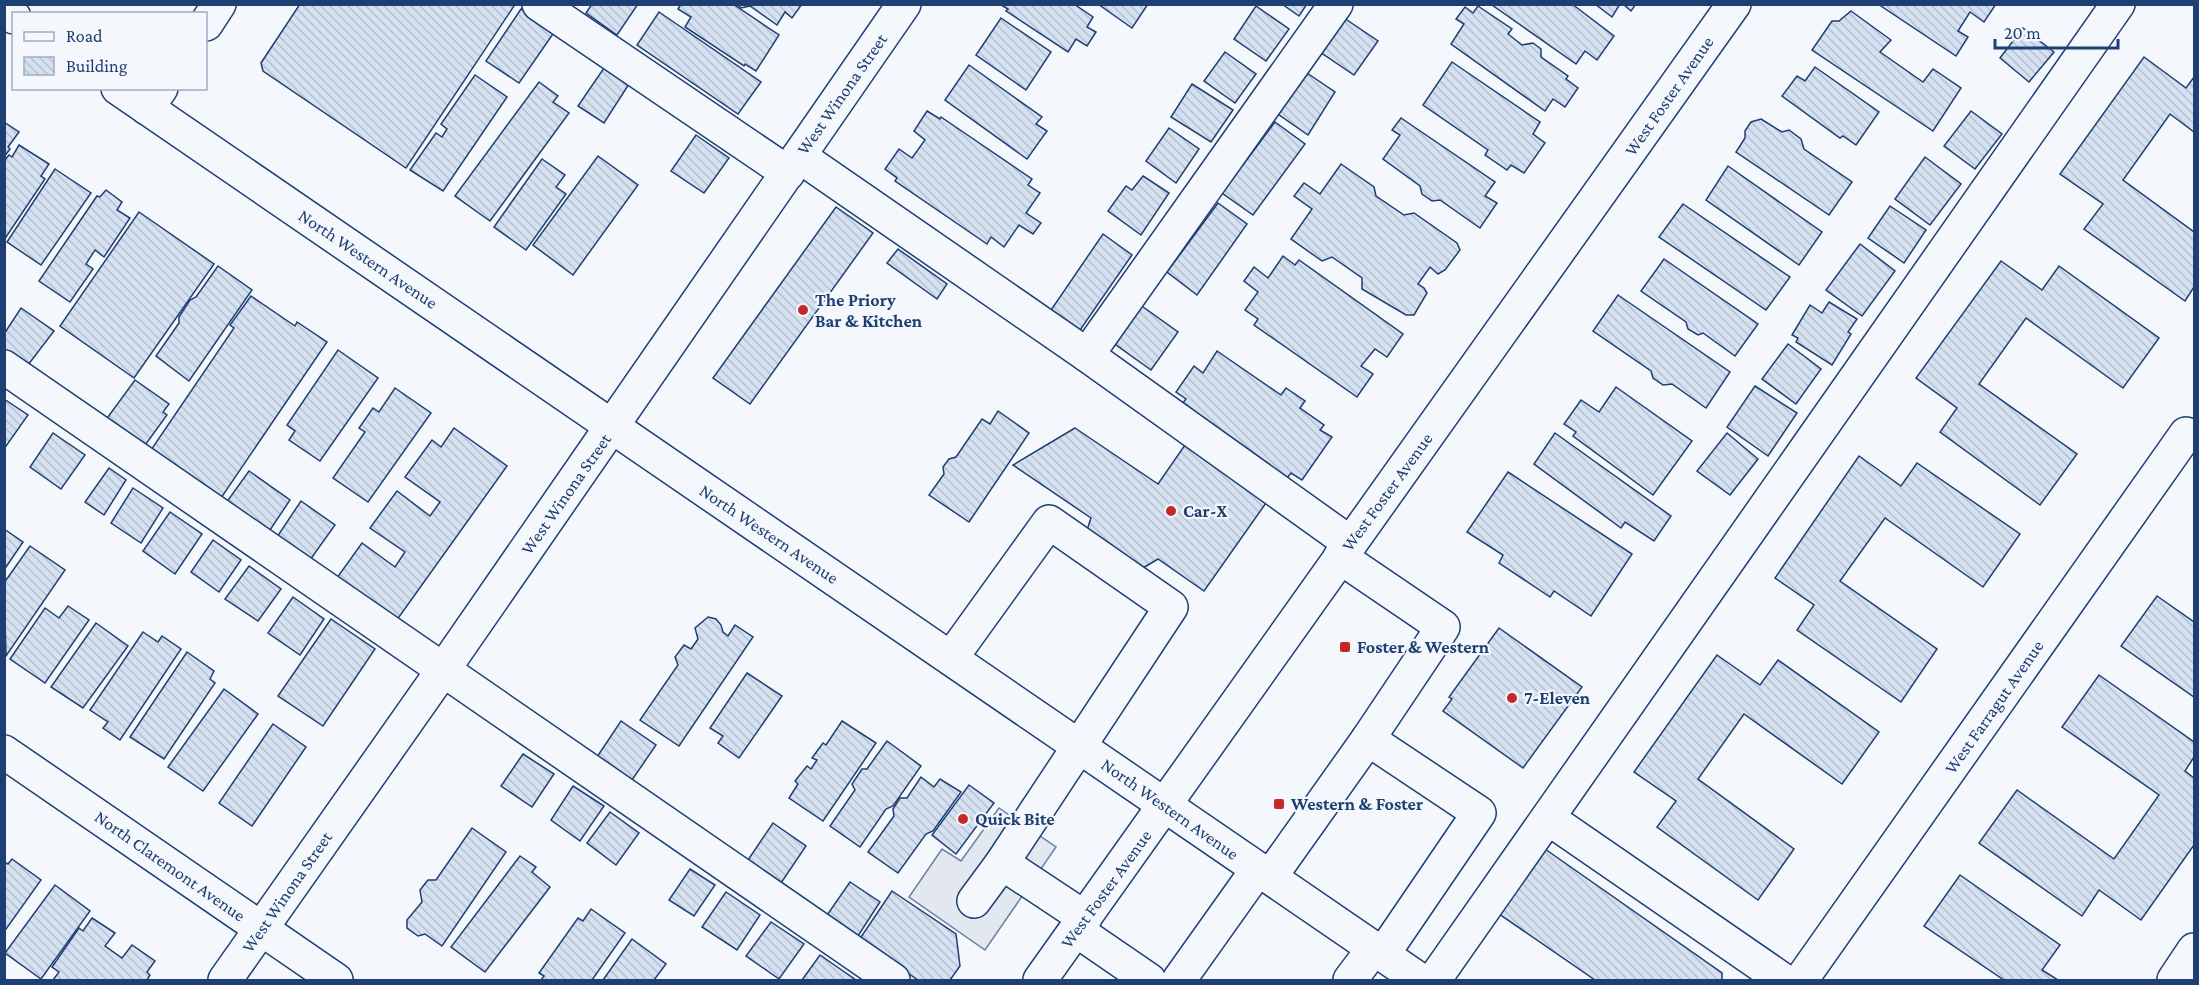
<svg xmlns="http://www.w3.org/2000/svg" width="2199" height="985" font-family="'Crimson Pro',serif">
	<defs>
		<pattern id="building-back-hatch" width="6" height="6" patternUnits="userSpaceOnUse" patternTransform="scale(1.5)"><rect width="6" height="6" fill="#d5e0f0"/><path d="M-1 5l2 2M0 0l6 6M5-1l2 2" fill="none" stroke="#b6c1d1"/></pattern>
	</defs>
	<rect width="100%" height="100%" fill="#f4f7fb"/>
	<path fill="#e3e8f0" stroke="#687fa3" stroke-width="1.5" d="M999 808 1056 847 985 950 909 897 942 849 961 861Z"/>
	<g fill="url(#building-back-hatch)" stroke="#1d3f73" stroke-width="1.5">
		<path d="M300 4H511L514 6 406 168 263 71 261 63Z"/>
		<path d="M592 4H638L617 35 586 13Z"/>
		<path d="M681 4H733L779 35 756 71 745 64 744 66 685 27 691 17 678 9Z"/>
		<path d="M737 4H802L792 18 785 12 777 25 750 6 741 8Z"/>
		<path d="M1074 4 1093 17 1087 27 1096 32 1087 46 1076 39 1068 52 1006 11 1008 9 1001 5Z"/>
		<path d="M1098 4H1148L1132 28Z"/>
		<path d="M1282 4H1307L1299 16Z"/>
		<path d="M1572 4 1614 36 1597 60 1585 51 1576 64 1492 5Z"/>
		<path d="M1595 4H1620L1612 17Z"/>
		<path d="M1623 4H1636L1631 11Z"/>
		<path d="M1878 4H1996L1984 22 1970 12 1958 31 1968 37 1956 56Z"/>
		<path d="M1256 6 1289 29 1266 61 1234 39Z"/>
		<path d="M1478 6 1512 29 1508 34 1522 45 1533 43 1541 49V57L1568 76 1566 79 1578 88 1565 107 1553 99 1545 111 1451 44 1464 24 1456 19 1465 7 1473 13Z"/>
		<path d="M521 9 555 31 519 83 486 61Z"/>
		<path d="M1851 11 1891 40 1880 52 1923 82 1933 69 1961 88 1933 131 1812 50 1832 21H1839Z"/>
		<path d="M659 12 761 82 738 114 637 45Z"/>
		<path d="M1001 18 1051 52 1026 90 976 55Z"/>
		<path d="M1344 18 1378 41 1354 75 1320 52Z"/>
		<path d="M2023 28 2054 52 2029 82 2000 58Z"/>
		<path d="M1225 52 1256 74 1235 103 1204 81Z"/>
		<path d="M2144 57 2186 88 2194 77V132L2170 114 2123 180 2194 232V287L2185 301 2084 229 2103 204 2060 174Z"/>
		<path d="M1452 62 1540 122 1533 134 1545 143 1524 173 1511 165 1507 170 1485 155 1488 150 1423 105Z"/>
		<path d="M969 65 1042 117 1036 124 1047 131 1027 159 945 100Z"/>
		<path d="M1815 67 1879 112 1856 145 1843 136 1840 138 1782 96 1797 76 1805 81Z"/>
		<path d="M604 68 629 84 604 123 578 106Z"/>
		<path d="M1304 71 1335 92 1308 135 1275 112Z"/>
		<path d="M475 75 507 97 443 191 410 170 436 133 442 137 447 129 441 124Z"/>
		<path d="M539 82 558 96 553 102 569 113 490 221 455 196Z"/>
		<path d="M1192 84 1233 110 1211 142 1171 117Z"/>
		<path d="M927 111 940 119 941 117 1032 179 1028 185 1040 193 1026 213 1041 223 1033 234 1019 225 1004 247 991 237 987 244 895 181 897 178 885 169 899 149 912 158 925 140 914 131Z"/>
		<path d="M1971 111 2002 134 1975 169 1944 146Z"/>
		<path d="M1401 118 1495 182 1485 196 1497 203 1480 228 1440 200 1432 201 1422 194 1420 186 1383 159 1400 135 1392 130Z"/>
		<path d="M1761 119 1782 132 1789 130 1801 139 1804 149 1852 182 1829 215 1736 152 1745 138V131L1751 122Z"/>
		<path d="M4 122 19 132 8 147 10 149 4 157Z"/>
		<path d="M1275 122 1305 144 1253 215 1222 193Z"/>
		<path d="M1169 128 1199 149 1176 183 1146 161Z"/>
		<path d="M696 135 729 158 704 193 671 171Z"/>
		<path d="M19 145 49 164 41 176 45 179 4 240V161L9 155 12 157Z"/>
		<path d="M598 156 638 185 573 275 533 245Z"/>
		<path d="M1925 157 1961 184 1930 225 1895 199Z"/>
		<path d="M542 159 565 175 556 187 566 194 526 250 494 227Z"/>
		<path d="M1341 164 1374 187 1376 196 1404 215 1414 213 1457 243 1460 250 1445 270 1438 274 1430 267 1418 284 1424 288 1427 293 1414 315H1406L1362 289V278L1332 257 1322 261 1291 239 1312 209 1294 196 1304 183 1320 194Z"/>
		<path d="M1728 166 1822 232 1799 265 1706 200Z"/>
		<path d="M55 169 91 193 41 265 7 242Z"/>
		<path d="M1143 176 1169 193 1141 235 1108 211 1126 186 1132 190Z"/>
		<path d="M106 190 122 202 117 210 130 218 104 257 95 250 86 264 93 269 70 302 39 281 97 196 100 197Z"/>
		<path d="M1218 203 1247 224 1197 295 1167 272Z"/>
		<path d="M1683 204 1790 277 1766 310 1659 237Z"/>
		<path d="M1890 206 1926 230 1904 263 1868 238Z"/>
		<path d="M836 207 873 233 750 404 713 378Z"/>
		<path d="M139 212 214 264 134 378 60 326Z"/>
		<path d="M1103 234 1132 255 1078 333 1049 313Z"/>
		<path d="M1860 244 1895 271 1862 316 1826 290Z"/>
		<path d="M898 249 947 284 937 299 887 263Z"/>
		<path d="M1283 256 1295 265 1299 260 1403 334 1387 357 1375 349 1361 366 1373 374 1357 397 1254 325 1258 319 1245 310 1258 292 1244 281 1254 267 1268 278Z"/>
		<path d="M1664 259 1758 324 1735 356 1703 333 1698 335 1688 329 1686 322 1641 291Z"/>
		<path d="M2001 261 2042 290 2059 266 2159 338 2123 388 2026 318 1979 384 2077 454 2040 505 1940 432 1957 408 1916 378Z"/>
		<path d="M218 266 252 290 189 381 156 356 179 323V317L190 300 196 297Z"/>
		<path d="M1618 295 1730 372 1706 408 1672 384 1663 385 1653 378 1651 371 1593 331Z"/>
		<path d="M251 296 295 326 297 322 327 342 221 498 151 450 234 328 230 325Z"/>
		<path d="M1829 302 1857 319 1848 332 1851 334 1832 365 1796 342 1798 338 1792 335 1810 305 1822 313Z"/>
		<path d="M1139 304 1178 332 1151 370 1112 342Z"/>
		<path d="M21 308 54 331 28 365 4 350V334Z"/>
		<path d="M1788 344 1821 369 1796 404 1762 379Z"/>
		<path d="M338 350 378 378 320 461 289 440 295 431 287 425Z"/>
		<path d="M1217 351 1281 395 1286 388 1305 401 1300 408 1324 425 1320 430 1332 437 1302 480 1291 473 1287 478 1181 405 1186 399 1176 392 1194 366 1203 373Z"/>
		<path d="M135 380 169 404 163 412 167 415 143 448 105 421Z"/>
		<path d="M1755 386 1797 413 1768 456 1727 427Z"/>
		<path d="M1616 387 1692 441 1653 495 1573 436 1576 432 1564 424 1581 400 1599 412Z"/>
		<path d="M395 388 431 413 368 502 333 478 365 432 359 428 373 408 379 412Z"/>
		<path d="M4 399 28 415 4 449Z"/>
		<path d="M998 411 1029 433 969 522 929 495 944 474 943 467 949 459 956 457 982 419 990 424Z"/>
		<path d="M454 428 507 466 394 624 334 582 362 543 395 567 405 552 370 528 397 491 430 516 440 502 405 477 432 440 441 447Z"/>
		<path d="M1075 428 1158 484 1185 445 1266 503 1204 591 1158 559 1143 568 1086 533 1091 518 1013 465Z"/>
		<path d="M53 433 85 455 61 489 30 467Z"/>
		<path d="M1555 433 1671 516 1654 541 1625 522 1621 528 1534 464Z"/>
		<path d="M1727 433 1758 459 1730 495 1697 471Z"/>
		<path d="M1859 456 1901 486 1917 463 2020 534 1983 587 1885 518 1840 581 1937 649 1901 702 1797 630 1814 605 1775 578Z"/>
		<path d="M109 468 126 480 104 515 85 502Z"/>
		<path d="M249 471 290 500 268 533 226 503Z"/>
		<path d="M1508 472 1632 554 1591 616 1554 591 1550 597 1499 563 1503 555 1467 532Z"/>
		<path d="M133 488 163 508 141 543 111 523Z"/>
		<path d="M301 501 335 525 310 560 277 537Z"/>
		<path d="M170 512 202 534 175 574 143 551Z"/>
		<path d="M4 529 23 542 4 570Z"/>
		<path d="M213 540 241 560 219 592 191 572Z"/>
		<path d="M30 546 65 570 6 656 4 583Z"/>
		<path d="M249 566 281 589 258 621 225 599Z"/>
		<path d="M2157 596 2194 622V697L2121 646Z"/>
		<path d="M293 597 324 619 300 655 268 633Z"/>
		<path d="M68 606 89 620 45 683 10 659 45 608 59 618Z"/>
		<path d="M708 617 716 619 721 625 723 632 728 636 735 625 753 637 679 746 640 720 678 665 675 657 684 645 691 649 698 639 695 628Z"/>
		<path d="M331 619 375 649 323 726 278 696Z"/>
		<path d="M96 623 128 646 83 708 51 687Z"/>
		<path d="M1499 628 1582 687 1523 768 1443 711 1452 699 1449 697Z"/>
		<path d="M143 632 158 642 162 636 181 649 120 740 103 728 108 722 90 710Z"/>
		<path d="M187 652 214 671 210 679 215 683 164 759 130 737Z"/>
		<path d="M1717 655 1760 685 1778 660 1879 732 1842 784 1744 714 1698 779 1794 849 1758 900 1657 827 1676 801 1634 772Z"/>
		<path d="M747 673 782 696 739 758 718 743 723 736 710 728Z"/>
		<path d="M2099 675 2194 742V757L2185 771 2194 778V845L2141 920 2099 890 2082 916 1979 843 2017 790 2114 859 2159 795 2062 727Z"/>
		<path d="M224 689 258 714 203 791 168 767Z"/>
		<path d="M621 721 656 745 632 780 597 757Z"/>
		<path d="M842 721 876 743 823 821 789 798 798 784 795 781 807 766 811 769 817 760 812 758 823 743 826 745Z"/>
		<path d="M273 724 306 747 252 826 219 803Z"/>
		<path d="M887 741 921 766 893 806 886 809 860 847 830 826 855 790 852 784 862 769H867Z"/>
		<path d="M523 754 554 774 532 807 501 786Z"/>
		<path d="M921 777 934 787 940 779 961 792 933 831 926 834 898 873 868 852 894 816 893 809 900 798H907Z"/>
		<path d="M969 785 994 803 956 854 932 835Z"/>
		<path d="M573 786 604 806 580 841 551 820Z"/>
		<path d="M610 812 639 833 616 865 587 843Z"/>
		<path d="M773 823 806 846 781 883 748 860Z"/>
		<path d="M472 828 506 852 442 946 425 934 418 936 407 928V920L422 902 420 890 428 880H436Z"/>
		<path d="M1535 842 1722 973V980H1595L1489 907Z"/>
		<path d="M520 856 536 867 532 872 550 887 485 972 451 947Z"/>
		<path d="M12 859 41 880 4 932V862L8 864Z"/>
		<path d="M690 869 715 885 694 916 669 900Z"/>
		<path d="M1960 875 2060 945 2042 970 2058 980H2004L1924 926Z"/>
		<path d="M850 882 880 902 856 939 825 918Z"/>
		<path d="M55 885 90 911 41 979 5 953Z"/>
		<path d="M892 891 956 934 960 966 950 980H918L859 940Z"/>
		<path d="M726 892 760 915 737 950 702 927Z"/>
		<path d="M591 909 625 933 592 980H541L544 976 539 973 578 918 583 921Z"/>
		<path d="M92 918 115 933 105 946 122 958 132 945 155 961 147 972 150 975 147 980H53L59 972 52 967 79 928 83 931Z"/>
		<path d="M771 922 804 944 779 979 746 956Z"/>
		<path d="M632 939 666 964 654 980H603Z"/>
		<path d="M820 955 856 980H802Z"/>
	</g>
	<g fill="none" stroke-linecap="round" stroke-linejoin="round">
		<g stroke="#1d3f73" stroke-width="36">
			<g id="minor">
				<path d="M539 4 788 173"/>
				<path d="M206 24 219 4"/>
				<path d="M147 108 161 88"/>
				<path d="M799 156 1087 355 1350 543"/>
				<path d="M1087 355 1336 4"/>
				<path d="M4 367 893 980"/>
				<path d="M951 658 1049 522 1171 607 1002 863 974 901"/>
				<path d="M1368 739 1479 813 1383 954"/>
				<path d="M4 752 336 980"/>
				<path d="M1548 818 1783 980"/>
				<path d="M1002 863 1085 918"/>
				<path d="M1270 877 1368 739 1443 627 1340 557"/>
				<path d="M1076 930 1149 980"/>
				<path d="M225 980 443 670 904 4"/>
				<path d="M1179 980 1258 869"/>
				<path d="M1350 980 1374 948"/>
				<path d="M1434 980 2118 4"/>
				<path d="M1801 980 2186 434"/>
				<path d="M2174 980 2194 950"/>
			</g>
		</g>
		<g stroke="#1d3f73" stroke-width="36">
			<g id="major">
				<path d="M4 11 14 17"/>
				<path d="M118 88 1420 980"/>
				<path d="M1040 980 1734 4"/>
			</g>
		</g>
		<use href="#minor" stroke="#f4f7fb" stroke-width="33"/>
		<use href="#major" stroke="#f4f7fb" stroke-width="33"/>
	</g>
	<g fill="#c62828" stroke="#f4f7fb" stroke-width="2">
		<circle cx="803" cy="310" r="6"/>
		<circle cx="1171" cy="511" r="6"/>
		<rect x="1339" y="641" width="12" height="12" rx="3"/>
		<circle cx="1512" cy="698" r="6"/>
		<rect x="1273" y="798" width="12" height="12" rx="3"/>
		<circle cx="963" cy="819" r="6"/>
	</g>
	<g text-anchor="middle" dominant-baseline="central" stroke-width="4.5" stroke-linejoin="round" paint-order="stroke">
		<g font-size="18" fill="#1d3f73" stroke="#f4f7fb">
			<text transform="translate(842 94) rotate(-55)">West Winona Street</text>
			<text transform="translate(1669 96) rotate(-55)">West Foster Avenue</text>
			<text transform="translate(368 259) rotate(34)">North Western Avenue</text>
			<text transform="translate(1387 492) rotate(-54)">West Foster Avenue</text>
			<text transform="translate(566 494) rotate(-55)">West Winona Street</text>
			<text transform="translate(769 534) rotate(34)">North Western Avenue</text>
			<text transform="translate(1994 707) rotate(-55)">West Farragut Avenue</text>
			<text transform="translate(1170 809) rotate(35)">North Western Avenue</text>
			<text transform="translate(170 866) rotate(35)">North Claremont Avenue</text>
			<text transform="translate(1106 889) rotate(-54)">West Foster Avenue</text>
			<text transform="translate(287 892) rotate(-55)">West Winona Street</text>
		</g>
		<g font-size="18" font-weight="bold" fill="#1d3f73" stroke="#f4f7fb" text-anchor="start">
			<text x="815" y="300">The Priory<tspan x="815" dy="21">Bar &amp; Kitchen</tspan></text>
			<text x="1183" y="511">Car-X</text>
			<text x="1357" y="647">Foster &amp; Western</text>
			<text x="1524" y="698">7-Eleven</text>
			<text x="1291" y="804">Western &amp; Foster</text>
			<text x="975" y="819">Quick Bite</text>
		</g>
	</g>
	<rect width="2199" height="985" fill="none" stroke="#1d3f73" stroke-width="12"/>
	<rect x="12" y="12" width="195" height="78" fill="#f4f7fb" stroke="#9eadc5" stroke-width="1.5"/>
	<rect x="24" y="32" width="30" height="9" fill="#f4f7fb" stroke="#9eadc5" stroke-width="1.5"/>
	<text x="66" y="42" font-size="18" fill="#1d3f73">Road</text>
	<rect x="24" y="57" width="30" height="18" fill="url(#building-back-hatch)" stroke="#9eadc5" stroke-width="1.5"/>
	<text x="66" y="72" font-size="18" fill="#1d3f73">Building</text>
	<path d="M1995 39v9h123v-9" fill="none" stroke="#1d3f73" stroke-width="3"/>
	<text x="2004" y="39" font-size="18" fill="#1d3f73" stroke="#f4f7fb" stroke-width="4.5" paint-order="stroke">20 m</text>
</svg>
